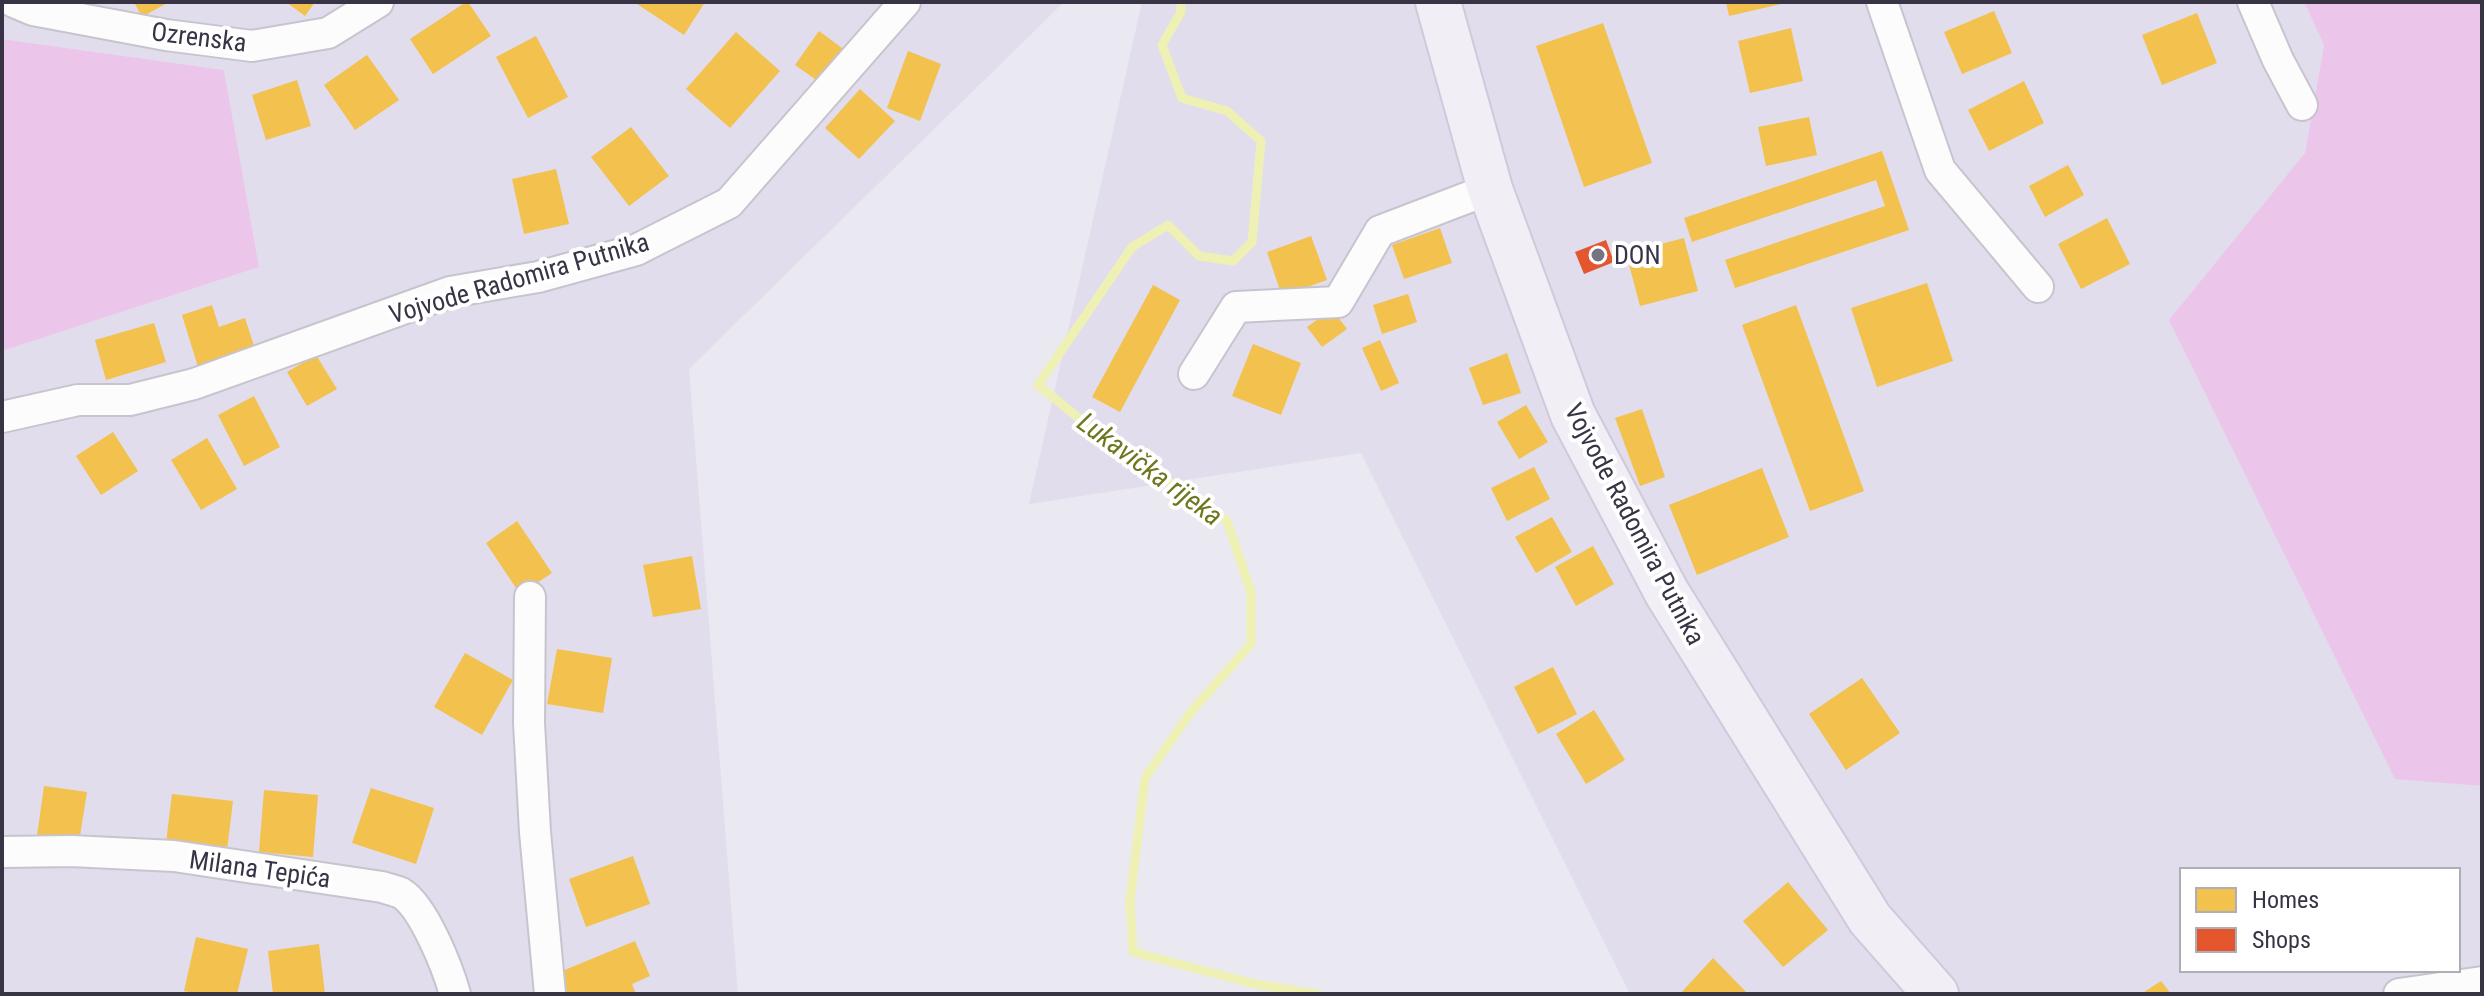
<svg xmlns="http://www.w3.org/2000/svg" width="2484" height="996" font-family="'Roboto Condensed',sans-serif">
	<rect width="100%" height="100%" fill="#eae8f0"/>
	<g fill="#e1ddec" fill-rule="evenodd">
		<path d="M2 2H1064L689 369 738 994H2V351L259 267 224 70 2 39Z"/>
		<path d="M1142 2H2304L2324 45 2305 153 2170 321 2395 778 2482 786V994H1630L1361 453 1029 504ZM2182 870H2458V970H2182Z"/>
	</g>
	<g fill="#ebc6ea">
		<path d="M2304 2H2482V786L2395 779 2169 320 2305 153 2324 45Z"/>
		<path d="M2 39 224 70 259 267 2 351Z"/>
	</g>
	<g fill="#f2c14e">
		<path d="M134 2H169L142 17Z"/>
		<path d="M286 2H315L305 16Z"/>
		<path d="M466 2H468L491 36 433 74 410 39Z"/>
		<path d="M634 2H705L684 35Z"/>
		<path d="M1726 2H1785V3L1729 16Z"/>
		<path d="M1994 11 2012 53 1962 74 1944 32Z"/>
		<path d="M2197 13 2217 63 2162 85 2142 35Z"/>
		<path d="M1603 23 1652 163 1584 187 1536 46Z"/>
		<path d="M1791 28 1803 81 1750 93 1738 41Z"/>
		<path d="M819 31 846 51 822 84 795 65Z"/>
		<path d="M736 32 780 71 730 128 686 89Z"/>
		<path d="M536 36 568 97 528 118 496 57Z"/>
		<path d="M908 51 941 64 920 121 887 108Z"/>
		<path d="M367 55 399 100 355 130 324 85Z"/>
		<path d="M297 80 311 126 266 140 252 95Z"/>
		<path d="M2024 81 2044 123 1989 151 1968 110Z"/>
		<path d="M860 89 895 121 859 159 825 128Z"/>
		<path d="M1809 117 1817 155 1766 166 1758 127Z"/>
		<path d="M631 127 669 176 629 206 591 157Z"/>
		<path d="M1882 151 1909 230 1735 288 1725 260 1885 206 1876 180 1692 242 1684 218Z"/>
		<path d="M2068 165 2084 195 2045 217 2029 186Z"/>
		<path d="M556 169 569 224 524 234 512 179Z"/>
		<path d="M2107 218 2130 264 2081 289 2058 244Z"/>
		<path d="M1440 228 1452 263 1404 279 1392 245Z"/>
		<path d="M1311 236 1327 280 1282 296 1267 252Z"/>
		<path d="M1684 238 1698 291 1640 306 1626 253Z"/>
		<path d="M1927 283 1953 361 1877 387 1851 308Z"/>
		<path d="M1153 285 1180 300 1120 412 1092 397Z"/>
		<path d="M1408 294 1417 322 1382 334 1373 305Z"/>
		<path d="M212 305 219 327 245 318 256 352 199 370 182 315Z"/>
		<path d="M1796 305 1864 491 1810 511 1742 325Z"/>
		<path d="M1332 309 1347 329 1322 347 1307 327Z"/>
		<path d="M154 323 166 362 106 380 95 340Z"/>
		<path d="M1380 340 1399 383 1381 391 1362 348Z"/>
		<path d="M1253 344 1301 363 1281 415 1232 396Z"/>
		<path d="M1507 353 1521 393 1483 405 1469 368Z"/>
		<path d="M316 355 337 389 307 406 287 372Z"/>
		<path d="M254 396 280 447 244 466 218 415Z"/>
		<path d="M1526 405 1548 442 1519 459 1497 422Z"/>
		<path d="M1642 409 1665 477 1640 486 1615 418Z"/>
		<path d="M113 432 138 471 101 495 76 456Z"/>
		<path d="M207 438 237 489 201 510 171 460Z"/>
		<path d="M1534 467 1550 499 1507 521 1491 488Z"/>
		<path d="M1762 468 1789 537 1697 575 1669 505Z"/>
		<path d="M1552 517 1572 552 1536 573 1515 537Z"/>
		<path d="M517 521 552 573 520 594 486 543Z"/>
		<path d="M1593 546 1614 584 1576 606 1555 567Z"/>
		<path d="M692 556 701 609 653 617 643 565Z"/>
		<path d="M557 649 612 658 603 713 547 704Z"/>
		<path d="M465 653 513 680 482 735 434 707Z"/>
		<path d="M1553 667 1577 714 1538 734 1514 687Z"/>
		<path d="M1862 678 1900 733 1846 770 1809 714Z"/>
		<path d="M1594 710 1625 760 1586 784 1556 734Z"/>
		<path d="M44 786 87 792 79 842 37 836Z"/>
		<path d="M371 788 434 808 416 864 352 843Z"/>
		<path d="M264 790 318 795 313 857 259 852Z"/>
		<path d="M172 794 233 801 227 850 166 843Z"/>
		<path d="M633 856 650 904 586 927 569 879Z"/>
		<path d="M1788 882 1828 930 1783 967 1743 921Z"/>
		<path d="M196 937 248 949 237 994H197L184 991Z"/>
		<path d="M635 941 650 976 632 984 636 994H563L555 974Z"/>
		<path d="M319 944 325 994H273L268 951Z"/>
		<path d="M1713 958 1748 994H1680Z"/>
		<path d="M2161 981 2171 994H2141Z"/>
	</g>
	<path fill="#e4572e" d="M1606 240 1614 262 1584 274 1575 252Z"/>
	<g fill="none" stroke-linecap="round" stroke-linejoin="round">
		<path stroke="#eff1b4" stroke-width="9" d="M1181 2V12L1162 45 1182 98 1227 111 1261 141 1252 242 1233 261 1199 256 1168 225 1132 247 1038 385 1096 432 1227 521 1251 592V644L1190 713 1145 778 1130 900 1133 952 1255 984 1317 994"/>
		<g stroke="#c7c4ce" stroke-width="34">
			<g id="minor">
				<path d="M14 2 33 10 166 35 252 46 328 33 378 2"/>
				<path d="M1882 2 1940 170 2038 287"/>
				<path d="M2253 2 2278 60 2302 105"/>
				<path d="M1194 374 1236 307 1338 302 1380 231 1490 189"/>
				<path d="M2 417 78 400H130L194 384 450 292 538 277 636 250 729 203 905 2"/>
				<path d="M530 597 529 723 535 832 550 994"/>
				<path d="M2 852 71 851 174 856 382 887C388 889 396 891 401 893 424 907 448 969 455 994"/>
				<path d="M2399 994 2482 982"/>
			</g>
		</g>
		<g stroke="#d0c9dc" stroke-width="48">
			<path id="secondary" d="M1438 2 1490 189 1573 415 1667 593 1870 919 1936 994"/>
		</g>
		<use href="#minor" stroke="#fcfcfd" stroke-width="30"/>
		<use href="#secondary" stroke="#f1eef6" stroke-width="44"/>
	</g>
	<circle fill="#767382" stroke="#fff" stroke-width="3" cx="1598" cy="255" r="8"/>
	<g text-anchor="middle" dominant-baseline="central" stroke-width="8" stroke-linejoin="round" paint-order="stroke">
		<g font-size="26" fill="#383446" stroke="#fff">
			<text transform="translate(199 37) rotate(7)">Ozrenska</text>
			<text transform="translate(519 278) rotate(-16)">Vojvode Radomira Putnika</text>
			<text transform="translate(1635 524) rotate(62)">Vojvode Radomira Putnika</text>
			<text transform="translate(260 869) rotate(8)">Milana Tepića</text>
		</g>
		<g font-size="26" fill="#383446" stroke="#fff" text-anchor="start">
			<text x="1614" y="255">DON</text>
		</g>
		<g font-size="28" font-style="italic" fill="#70761e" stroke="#fff">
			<text transform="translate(1150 469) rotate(36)">Lukavička rijeka</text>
		</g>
	</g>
	<rect width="2484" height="996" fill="none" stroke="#383446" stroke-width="8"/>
	<rect x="2180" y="868" width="280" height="104" fill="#ffffff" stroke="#afaeb5" stroke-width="2"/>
	<rect x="2196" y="888" width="40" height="24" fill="#f2c14e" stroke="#afaeb5" stroke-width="2"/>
	<text x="2252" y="908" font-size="24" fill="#383446">Homes</text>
	<rect x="2196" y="928" width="40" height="24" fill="#e4572e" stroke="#afaeb5" stroke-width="2"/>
	<text x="2252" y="948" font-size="24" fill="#383446">Shops</text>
</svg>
